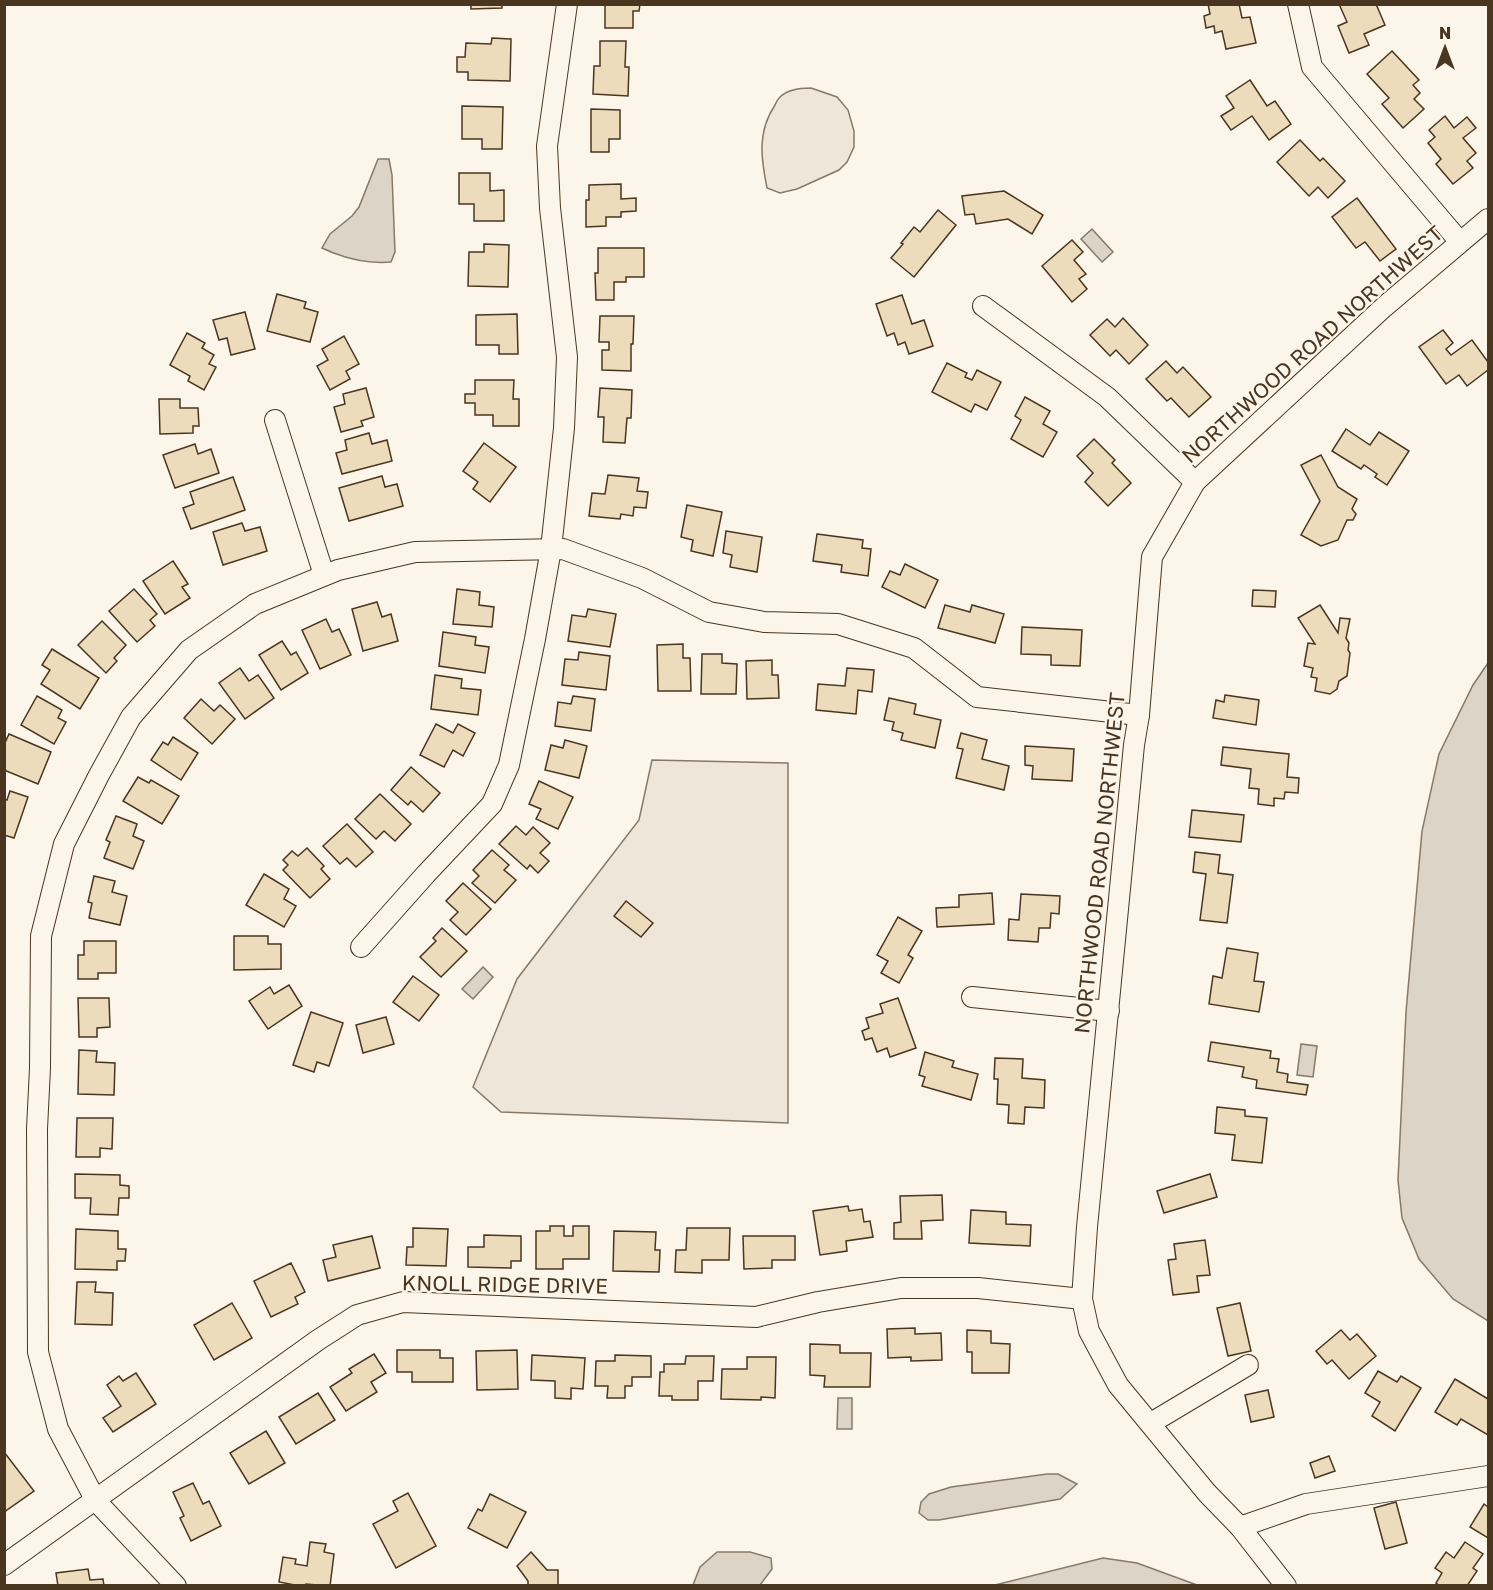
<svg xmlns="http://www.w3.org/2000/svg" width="1493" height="1590" font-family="'Golos Text',sans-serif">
	<rect width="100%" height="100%" fill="#fbf6e9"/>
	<g fill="#ede6d9" stroke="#887966" stroke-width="1.5">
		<path d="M811 88 837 97 848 110 854 131V147L847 162 839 170 797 189 780 193 767 188C761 158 757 132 775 105 776 102 778 99 780 97 788 89 801 88 811 88Z"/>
		<path d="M652 760 788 763V1123L501 1112 473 1087 517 979 639 820Z"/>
	</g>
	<g fill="#dcd4c6" stroke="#887966" stroke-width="1.5">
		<path d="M378 159H389L392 175 395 252 391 262C366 264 345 259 322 248L330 234 352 216 359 207Z"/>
		<path d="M1092 229 1113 252 1102 262 1081 239Z"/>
		<path d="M1488 663V1321L1453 1299 1419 1259 1402 1218 1398 1180 1406 1012 1422 831 1439 754 1473 685Z"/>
		<path d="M483 967 493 977 473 999 462 989Z"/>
		<path d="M1301 1044 1317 1046 1313 1077 1297 1075Z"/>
		<path d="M838 1398H852V1429H837Z"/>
		<path d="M1047 1474H1058L1077 1484 1060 1499 939 1520H928L919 1513 921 1502 929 1494 951 1487Z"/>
		<path d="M717 1552H750L771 1558 772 1569 760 1585H693L700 1567Z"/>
		<path d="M1103 1558 1137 1563 1197 1585H995Z"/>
	</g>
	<g fill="#ecdcbc" stroke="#4a3520" stroke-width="1.5">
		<path d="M471 4H502V8L471 9Z"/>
		<path d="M605 4H640L639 11H633V28H605Z"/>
		<path d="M1208 4H1239L1242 18 1250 17 1256 43 1226 49 1222 31 1215 33 1214 26 1206 28 1204 16 1210 14Z"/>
		<path d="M1339 4H1376L1385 25 1364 34 1369 45 1349 53 1338 26 1347 22Z"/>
		<path d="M492 38 511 39 510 81 468 80V72H457V57H465L466 43 491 44Z"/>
		<path d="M600 41H626L625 67H629L628 96 593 94 594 66H600Z"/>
		<path d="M1392 51 1419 80 1413 85 1420 93 1414 99 1424 109 1403 128 1382 104 1389 98 1367 74Z"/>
		<path d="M1250 80 1267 106 1275 101 1291 124 1269 140 1252 116 1231 130 1221 116 1234 108 1226 96Z"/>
		<path d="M462 106 503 107 502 149H482V139H462Z"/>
		<path d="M591 109 620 110V139H609V152H591Z"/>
		<path d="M1445 116 1454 128 1467 117 1476 128 1463 138 1476 153 1467 161 1473 168 1453 184 1436 164 1441 159 1428 143 1435 137 1429 130Z"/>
		<path d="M1300 140 1320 161 1323 158 1345 181 1328 198 1318 187 1309 196 1277 162Z"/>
		<path d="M459 173H490V191L504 190V221H474V204H459Z"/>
		<path d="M621 184V199L636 198V211L621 212V217H606V226L586 227V200H589V185Z"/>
		<path d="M1004 191 1043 215 1032 234 1008 219 976 224 974 214 965 215 962 196Z"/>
		<path d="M1357 198 1396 249 1380 261 1365 242 1356 248 1332 217Z"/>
		<path d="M938 210 956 225 914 277 891 258 903 244 901 243 914 227 920 232Z"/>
		<path d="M1072 240 1083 252 1074 260 1086 274 1079 279 1087 289 1072 302 1042 266Z"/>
		<path d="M484 244 509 245 508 287 468 286 469 252H484Z"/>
		<path d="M598 248H644V277H626V282H614V300H596L595 273H598Z"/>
		<path d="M277 294 306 302 304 308 318 312 310 342 267 331Z"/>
		<path d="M902 295 912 324 924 320 933 346 909 354 905 342 898 345 894 333 887 336 876 304Z"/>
		<path d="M245 312 255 349 231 355 227 338 219 340 213 320Z"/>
		<path d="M517 314 518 354H499V345H476V315Z"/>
		<path d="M600 316H634L633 344H631V371L602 370V350H609V342H599Z"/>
		<path d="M1123 318 1148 345 1129 364 1116 350 1110 356 1090 335 1107 319 1115 327Z"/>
		<path d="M1443 330 1453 343 1446 349 1451 355 1472 340 1488 362V370L1467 386 1459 375 1446 384 1419 347Z"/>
		<path d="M187 333 205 343 202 348 214 355 209 364 216 367 204 390 188 381 190 376 170 365Z"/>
		<path d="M344 336 359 364 346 371 350 379 330 390 317 366 328 360 322 349Z"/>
		<path d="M1166 361 1177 373 1183 367 1211 397 1189 417 1171 398 1167 401 1146 379Z"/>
		<path d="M947 363 967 373 965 377 972 380 977 370 1001 382 987 410 975 404 971 412 932 392Z"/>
		<path d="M475 380H514L513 399H519V426H493V415H475V403H465V394H475Z"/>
		<path d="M366 388 374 417 361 421 363 426 341 432 334 407 345 404 343 394Z"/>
		<path d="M600 388 632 390 631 418H627L625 443 603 442 604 417H598Z"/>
		<path d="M1025 397 1050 411 1043 424 1057 432 1043 457 1011 439 1021 420 1015 416Z"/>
		<path d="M159 399H180V408H198L199 426H193V433L160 434Z"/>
		<path d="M1346 429 1370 445 1379 432 1409 451 1387 485 1375 477 1377 474 1364 465 1361 469 1332 451Z"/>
		<path d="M369 433 372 444 387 440 392 461 342 474 336 453 347 450 345 440Z"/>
		<path d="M1094 439 1115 460 1112 463 1131 483 1108 506 1085 482 1093 473 1077 456Z"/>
		<path d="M484 443 516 467 490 502 473 489 478 482 463 471Z"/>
		<path d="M195 444 198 454 211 449 219 473 175 488 163 455Z"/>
		<path d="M1321 455 1338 487 1357 499 1352 509 1356 514 1353 520H1347L1338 540 1321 546 1301 535 1320 501 1301 465Z"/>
		<path d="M608 475 639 478 637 491 648 492 646 508 634 507 633 516 621 514 620 519 589 516 592 493 605 494Z"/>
		<path d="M382 476 385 487 397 484 403 506 349 521 339 488Z"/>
		<path d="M233 477 245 510 191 529 183 508 194 504 190 492Z"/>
		<path d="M687 505 722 512 713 556 691 551 693 540 681 537Z"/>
		<path d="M242 523 245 531 260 527 267 551 223 565 213 532Z"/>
		<path d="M726 531 762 537 757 572 730 567 732 555 723 553Z"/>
		<path d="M817 534 863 540 862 548 871 549 868 576 841 572 842 565 813 561Z"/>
		<path d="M173 561 188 584 182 587 190 598 165 614 143 581Z"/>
		<path d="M905 564 938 580 925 608 882 587 890 571 900 575Z"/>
		<path d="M134 589 157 614 150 620 155 626 137 642 109 611Z"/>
		<path d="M457 589 480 592 479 605 494 607 492 627 453 624Z"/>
		<path d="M1253 590 1276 591 1275 607 1252 606Z"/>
		<path d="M377 602 382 617 391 614 398 641 363 651 352 609Z"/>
		<path d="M945 605 970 612 972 605 1004 614 995 643 938 628Z"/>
		<path d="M1320 605 1338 633 1340 618 1350 619 1346 638 1349 643 1348 650 1350 653 1347 676 1339 681 1337 689 1330 694 1315 691 1317 678 1311 677 1313 668 1304 666 1308 643 1315 644 1298 618Z"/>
		<path d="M588 609 616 614 610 647 568 641 572 615 586 617Z"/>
		<path d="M326 619 332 632 339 629 351 655 320 669 302 630Z"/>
		<path d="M102 621 126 645 114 658 117 661 106 673 78 645Z"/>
		<path d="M1022 627 1082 630 1080 666 1051 665V655L1021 654Z"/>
		<path d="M443 632 476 637 475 645 489 647 485 673 439 666Z"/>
		<path d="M282 641 291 655 296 652 308 673 281 690 259 655Z"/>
		<path d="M683 644V658H690L691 691H658L657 645Z"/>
		<path d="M52 649 99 678 80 709 41 684 50 670 42 665Z"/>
		<path d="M579 652 610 656 606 690 562 685 565 659 578 660Z"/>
		<path d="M702 654H722V663L737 664 736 694H701Z"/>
		<path d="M772 660V675H778L779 698 747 699 746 661Z"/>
		<path d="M240 668 249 681 258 675 274 698 245 719 219 683Z"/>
		<path d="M847 668 874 670 872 692 858 690 856 714 816 710 818 684 845 686Z"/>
		<path d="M435 675 462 679 461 688 481 690 478 715 431 709Z"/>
		<path d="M1225 695 1259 700 1256 725 1213 718 1216 700 1224 702Z"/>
		<path d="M37 696 62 710 58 718 66 722 54 744 21 725Z"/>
		<path d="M573 696 595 699 591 731 555 726 558 702 571 704Z"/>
		<path d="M889 698 916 704 914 714 941 720 935 748 901 740 903 733 892 730 894 722 884 720Z"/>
		<path d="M201 699 214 711 220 705 235 719 212 744 184 718Z"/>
		<path d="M436 724 453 733 458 724 475 733 463 756 453 750 444 767 420 755Z"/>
		<path d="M961 733 987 740 982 759 1009 766 1004 790 956 778 963 749 957 748Z"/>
		<path d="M9 734 51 752 38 784 4 770V745Z"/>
		<path d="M173 737 198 753 181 780 151 760 163 742 168 745Z"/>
		<path d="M565 740 587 746 579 778 545 770 551 745 563 748Z"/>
		<path d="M1025 746 1074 749 1072 781 1032 779 1033 766 1025 765Z"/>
		<path d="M1223 747 1289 754 1287 777 1299 778 1298 793 1285 792 1284 799 1274 798V806L1258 804 1259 789 1249 788 1251 769 1221 765Z"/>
		<path d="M411 767 440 793 423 812 411 801 408 805 391 790Z"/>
		<path d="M138 777 149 783 151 780 179 796 162 824 123 801Z"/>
		<path d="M539 781 573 797 558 829 536 819 541 809 529 804Z"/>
		<path d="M10 791 28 797 14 838 4 835V799L7 800Z"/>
		<path d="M380 794 411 824 395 841 384 831 376 839 355 819Z"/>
		<path d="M1192 810 1244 815 1241 842 1189 837Z"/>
		<path d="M116 816 137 824 133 836 144 841 133 869 104 858 110 842 106 840Z"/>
		<path d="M347 824 373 852 356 867 347 858 340 864 323 846Z"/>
		<path d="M516 826 526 835 533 827 550 843 540 853 549 861 538 873 530 865 527 869 499 844Z"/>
		<path d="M307 848 324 866 321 869 330 879 310 898 283 870 288 865 283 860 292 851 298 856Z"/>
		<path d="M492 850 509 865 504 870 516 880 495 903 472 883 479 876 473 870Z"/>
		<path d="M1195 852 1220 855 1218 873 1233 875 1227 923 1200 920 1206 874 1193 872Z"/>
		<path d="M264 874 289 889 284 899 296 906 284 927 246 905Z"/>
		<path d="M94 876 115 881 112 892 127 896 120 925 89 918 92 903 88 902Z"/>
		<path d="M463 883 491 909 466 935 450 920 458 912 446 901Z"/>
		<path d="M992 893 994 924 937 927 936 908 959 907V895Z"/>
		<path d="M1021 894 1060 896 1059 914 1051 913 1050 928H1039L1038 942 1008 940 1009 919 1019 920Z"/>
		<path d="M626 901 653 923 641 937 614 916Z"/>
		<path d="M898 917 922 931 908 955 913 958 899 983 881 973 888 961 877 955Z"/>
		<path d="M442 928 467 951 441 977 420 957 436 941 433 938Z"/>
		<path d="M234 936H268V944H281V969L234 970Z"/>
		<path d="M84 941H116V973H98V979H78V955H84Z"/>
		<path d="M1227 948 1258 953 1254 981 1264 982 1259 1012 1209 1004 1213 976 1222 978Z"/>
		<path d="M413 976 439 995 419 1021 393 1002Z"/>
		<path d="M289 985 302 1006 268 1029 249 1001 270 987 274 994Z"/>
		<path d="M78 998H109L110 1027 97 1028V1037H79Z"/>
		<path d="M898 998 916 1048 890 1057 887 1048 877 1052 872 1038 865 1040 862 1031 869 1028 866 1018 883 1013 880 1004Z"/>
		<path d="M311 1012 343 1023 329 1066 317 1062 314 1072 293 1065Z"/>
		<path d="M386 1017 394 1044 363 1053 356 1025Z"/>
		<path d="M1211 1042 1271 1051 1270 1058 1279 1059 1277 1072 1288 1074 1287 1082 1308 1085 1306 1095 1256 1088 1257 1080 1242 1077 1244 1067 1208 1061Z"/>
		<path d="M79 1050 97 1051 96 1062 115 1063 114 1095 78 1094Z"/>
		<path d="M925 1052 954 1061 952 1067 978 1074 971 1100 922 1086 925 1077 919 1075Z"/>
		<path d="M995 1058 1023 1059 1022 1078 1045 1080 1044 1108 1025 1107 1024 1124 1008 1123 1009 1105 997 1104 998 1079H994Z"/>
		<path d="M1217 1107 1245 1110V1116L1267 1118 1262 1163 1232 1160 1235 1135 1215 1133Z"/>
		<path d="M77 1118H113L112 1149 100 1148V1157H76Z"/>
		<path d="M75 1174 120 1175V1185L129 1186V1198H119L118 1215 90 1214 91 1198H75Z"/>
		<path d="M1210 1174 1217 1197 1164 1213 1157 1191Z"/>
		<path d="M942 1195 943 1220 921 1221 922 1239H894V1223L901 1222 900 1196Z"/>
		<path d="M848 1206 849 1211 862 1209 864 1222 870 1221 873 1237 846 1241 847 1251 820 1255 813 1211Z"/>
		<path d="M971 1210 1006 1212V1224L1031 1225 1030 1246 969 1243Z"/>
		<path d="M550 1226H564V1236H573V1226H589V1259H563V1269H536V1231H550Z"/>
		<path d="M413 1228 448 1229 446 1266 406 1265 407 1247H413Z"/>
		<path d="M687 1228H730L729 1260H702V1273L675 1272 676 1250H686Z"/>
		<path d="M76 1229 118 1231V1249H126L125 1261H117V1270L75 1269Z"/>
		<path d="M614 1231 656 1232 655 1250H660L659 1272 613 1271Z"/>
		<path d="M484 1235 521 1236V1261H511V1268L468 1267V1247H484Z"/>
		<path d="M372 1236 380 1268 328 1281 323 1260 336 1257 333 1245Z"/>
		<path d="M743 1236H795V1260H772V1268L744 1269Z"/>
		<path d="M1205 1240 1210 1275 1197 1276 1199 1292 1173 1295 1168 1260 1176 1259 1174 1244Z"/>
		<path d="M291 1263 305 1292 295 1297 298 1304 271 1317 254 1281Z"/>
		<path d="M77 1282H96L95 1292 113 1293 112 1325 75 1324Z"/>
		<path d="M232 1303 252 1338 214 1360 194 1325Z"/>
		<path d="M1240 1303 1251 1351 1228 1356 1217 1308Z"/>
		<path d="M915 1328V1334L941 1333 942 1360 911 1361V1357L888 1358 887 1329Z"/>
		<path d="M967 1330 991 1331V1343L1010 1344 1009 1373H972V1352H967Z"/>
		<path d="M1341 1330 1350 1340 1357 1334 1376 1356 1349 1379 1332 1360 1327 1364 1316 1351Z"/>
		<path d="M810 1344 840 1345V1353H871L870 1387H824L825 1376 810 1375Z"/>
		<path d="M397 1350H440V1358H453V1382H412V1372H397Z"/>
		<path d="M517 1350 518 1389 477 1390 476 1351Z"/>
		<path d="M374 1354 386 1373 371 1382 377 1392 346 1411 330 1387 352 1373 349 1369Z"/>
		<path d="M532 1355 585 1358 583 1389 571 1388V1399L555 1398V1381L531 1380Z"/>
		<path d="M615 1355 651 1356V1377H632V1386H625V1398H607L608 1386H595L596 1361H615Z"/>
		<path d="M686 1356H714L713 1381H698V1400H672V1396H659L660 1372H664V1364H685Z"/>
		<path d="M747 1357H776L775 1398 761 1397V1400L721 1399 722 1369H747Z"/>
		<path d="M1378 1371 1397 1382 1401 1376 1421 1388 1395 1431 1372 1416 1380 1402 1365 1393Z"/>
		<path d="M136 1373 156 1404 113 1432 103 1418 121 1406 107 1385 119 1376 123 1381Z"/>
		<path d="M1455 1379 1488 1399V1435L1461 1419 1457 1425 1435 1412Z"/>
		<path d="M1268 1390 1274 1417 1251 1422 1245 1395Z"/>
		<path d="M318 1393 335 1420 296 1444 279 1417Z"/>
		<path d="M266 1431 285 1463 249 1484 230 1453Z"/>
		<path d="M4 1452 34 1491 4 1512Z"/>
		<path d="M1329 1456 1335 1471 1315 1478 1310 1463Z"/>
		<path d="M193 1483 203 1504 209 1501 221 1526 191 1541 180 1518 184 1516 173 1492Z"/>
		<path d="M408 1493 436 1546 396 1568 373 1524 398 1511 393 1501Z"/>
		<path d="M490 1494 526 1512 507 1548 468 1528 478 1509 482 1511Z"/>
		<path d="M1396 1502 1407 1543 1385 1549 1374 1508Z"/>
		<path d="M1484 1504 1488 1507V1538L1470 1527Z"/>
		<path d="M310 1542 326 1544 324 1552 334 1554 330 1586 306 1584V1586H300L279 1582 283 1557 296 1559 295 1564 307 1566Z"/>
		<path d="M1465 1542 1483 1554 1473 1568 1477 1571 1467 1586H1440L1436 1583 1442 1573 1435 1568 1446 1552 1454 1558Z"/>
		<path d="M531 1552 547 1570H558V1586H528V1581L517 1566Z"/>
		<path d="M88 1569 90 1580 103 1579 104 1586H58L56 1573Z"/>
	</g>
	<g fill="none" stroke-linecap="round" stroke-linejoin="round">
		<g stroke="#4a3520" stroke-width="22">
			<g id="minor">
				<path d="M1298 4 1312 67 1460 242"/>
				<path d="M983 306 1107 397 1195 482"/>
				<path d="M275 420 324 575"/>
				<path d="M361 947 426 874 492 804 509 765 535 639 551 549 564 428 567 357 550 208 547 146 567 4"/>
				<path d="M972 997 1109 1011"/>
				<path d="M1151 1423 1248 1365"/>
				<path d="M1240 1527 1306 1504 1488 1476"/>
				<path d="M4 1565 318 1340 357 1315 403 1302 756 1317 818 1302 901 1288H978L1082 1299"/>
				<path d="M176 1586 96 1501 58 1429 38 1352 37 1129 40 1068 41 936 64 844 99 775 131 717 189 650 255 604 338 570 415 552 563 549 642 578 709 612 764 622 838 624 914 648 977 697 1139 715"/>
				<path d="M1286 1586 1240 1527 1207 1493 1118 1385 1089 1331 1082 1299 1087 1227 1134 745 1139 715 1152 557 1195 482 1384 307 1488 219"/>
			</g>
		</g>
		<use href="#minor" stroke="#fbf6e9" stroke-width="20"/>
	</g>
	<g text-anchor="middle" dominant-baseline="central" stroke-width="4.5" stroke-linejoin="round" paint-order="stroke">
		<g font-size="21" fill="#4a3520" stroke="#fbf6e9">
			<text transform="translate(1312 344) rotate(-42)">NORTHWOOD ROAD NORTHWEST</text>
			<text transform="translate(1099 863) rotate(-84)">NORTHWOOD ROAD NORTHWEST</text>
			<text transform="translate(505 1284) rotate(1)">KNOLL RIDGE DRIVE</text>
		</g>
	</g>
	<rect width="1493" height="1590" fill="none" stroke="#4a3520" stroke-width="12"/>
	<g transform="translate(1445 48)" stroke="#fbf6e9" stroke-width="4.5" paint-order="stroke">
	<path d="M0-4.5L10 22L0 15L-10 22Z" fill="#4a3520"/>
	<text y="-9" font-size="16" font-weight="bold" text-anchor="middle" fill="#4a3520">N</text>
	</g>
</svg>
